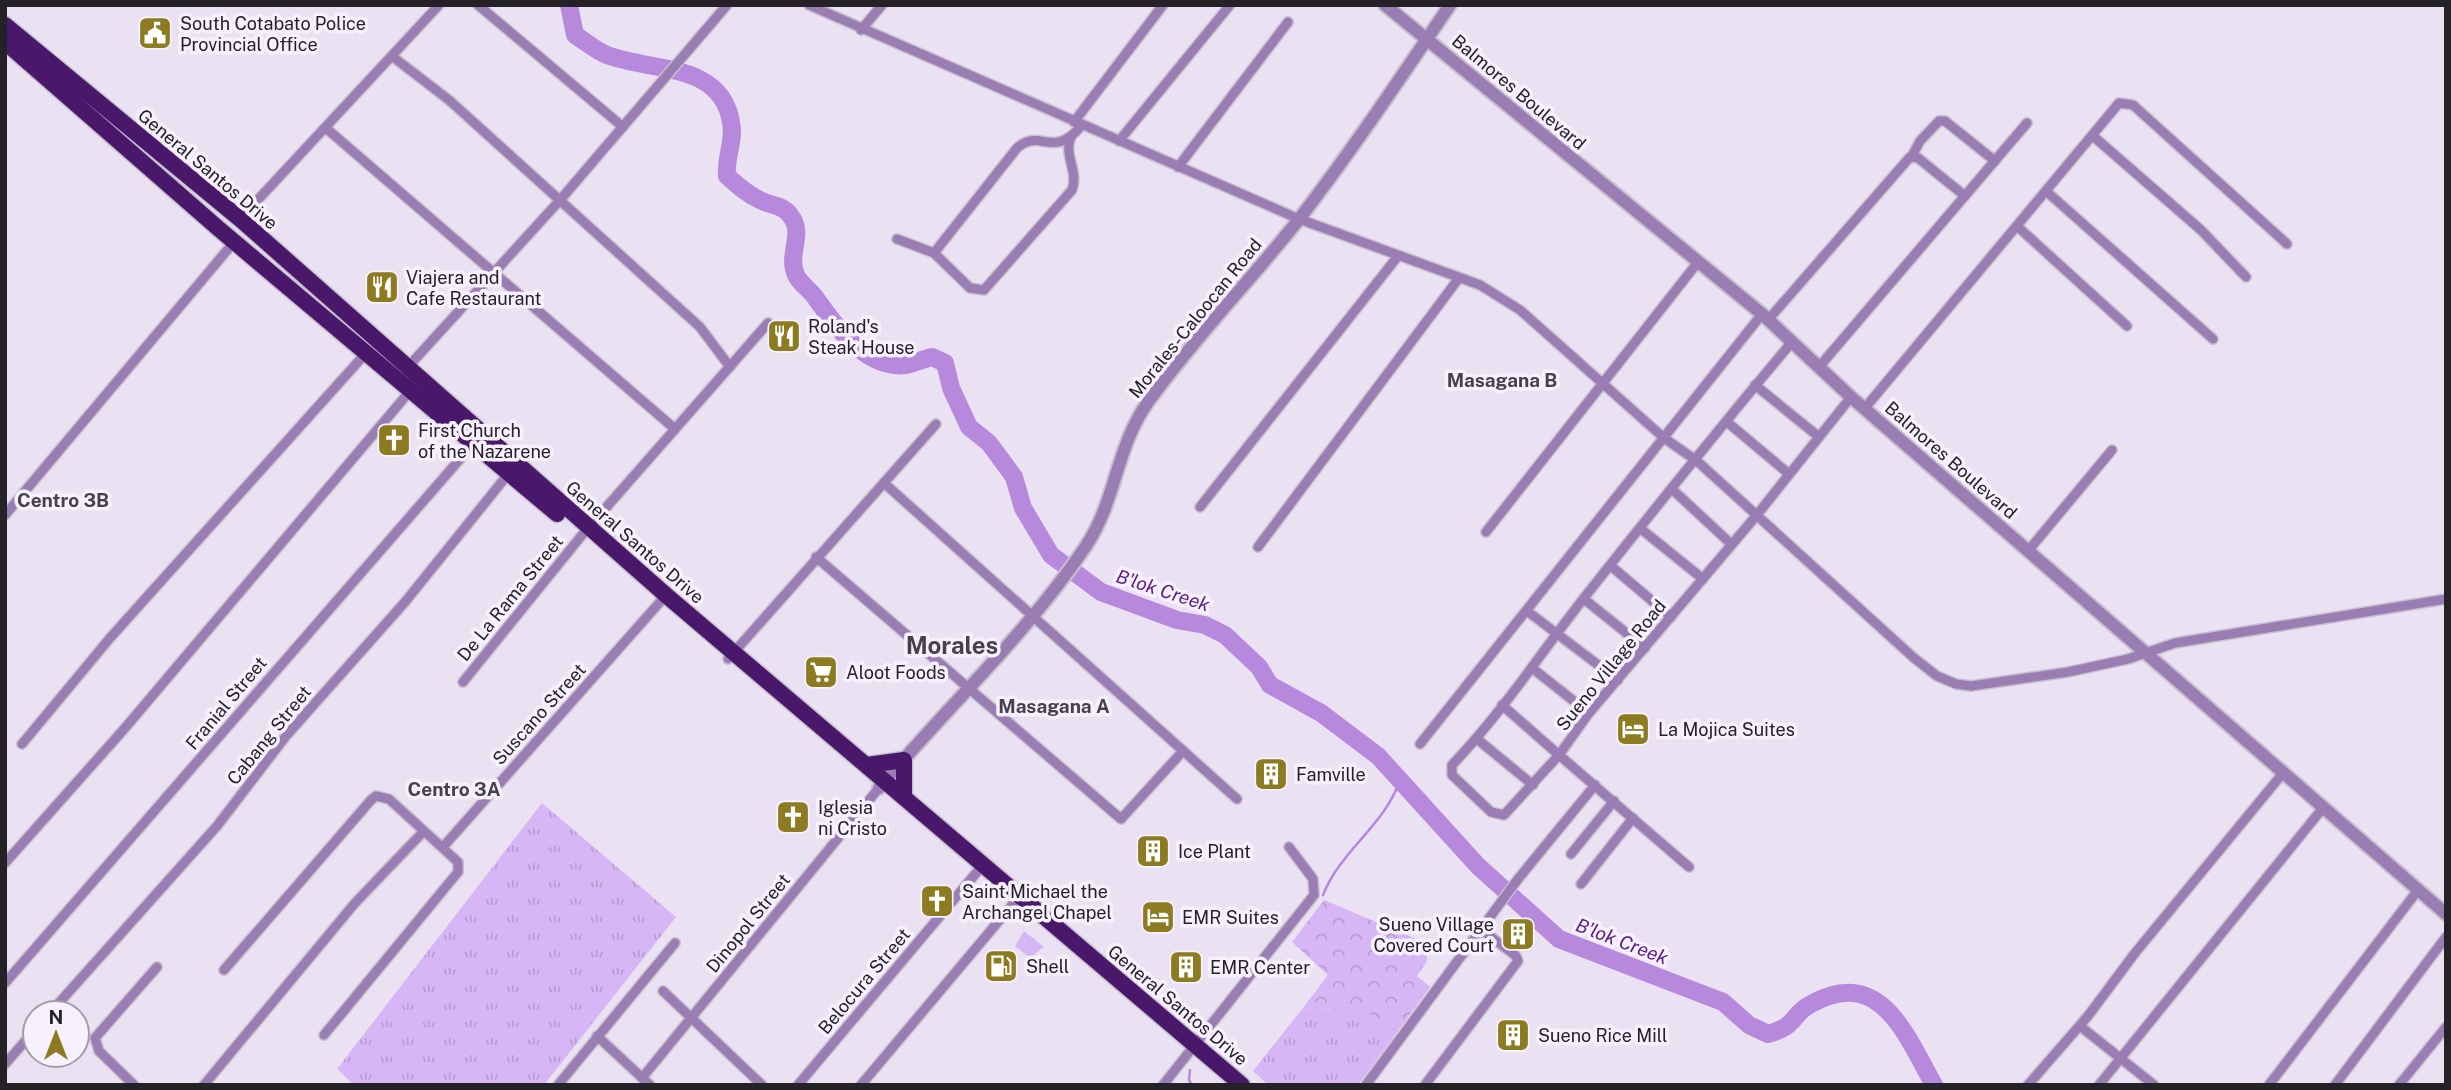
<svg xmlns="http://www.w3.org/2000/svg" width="2451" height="1090" font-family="'Public Sans',sans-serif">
	<defs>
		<pattern id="grass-tufts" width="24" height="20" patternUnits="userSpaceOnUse" patternTransform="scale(1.75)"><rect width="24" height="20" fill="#d7b6f5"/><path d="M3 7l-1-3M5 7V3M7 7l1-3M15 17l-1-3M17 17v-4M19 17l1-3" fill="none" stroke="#b89cd2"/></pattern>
		<pattern id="forest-crowns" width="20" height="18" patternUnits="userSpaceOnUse" patternTransform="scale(1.75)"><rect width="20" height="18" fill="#d7b6f5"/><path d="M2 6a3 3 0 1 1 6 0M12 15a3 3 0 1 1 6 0" fill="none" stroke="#b89cd2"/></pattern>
	</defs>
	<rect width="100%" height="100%" fill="#eae2f2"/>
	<g fill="url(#grass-tufts)">
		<path d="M542 803 676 917 544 1085H354L337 1069Z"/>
		<path d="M1024 931 1044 947 1030 958 1015 946Z"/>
		<path d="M1347 1005 1375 1017 1397 1032 1358 1085H1268L1253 1071 1303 1008 1329 1010Z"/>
	</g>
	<path fill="url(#forest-crowns)" d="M1324 900 1414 938 1427 949V961L1417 976 1430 987 1397 1032 1375 1017 1347 1005 1329 1010 1303 1008 1328 975 1292 942Z"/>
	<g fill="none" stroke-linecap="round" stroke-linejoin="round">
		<g stroke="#b789dd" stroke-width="2.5">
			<path d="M1323 895C1340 851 1385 825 1400 780"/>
			<path d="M1190 1070 1189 1080 1192 1085"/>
		</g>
		<path stroke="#b789dd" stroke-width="18" d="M569 5 575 35C585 41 596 51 607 55 652 72 721 62 731 122 735 141 725 157 727 176 737 185 748 195 762 201 772 206 783 205 790 215 806 234 785 256 797 277 801 284 810 290 815 297 835 325 865 370 906 365 915 363 924 359 932 357L945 363 951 388 969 427 989 443 1014 477 1023 508 1051 555 1101 592 1177 620 1205 625 1225 635 1259 667 1270 685 1321 713 1378 756 1478 866 1559 939 1723 1002 1749 1025 1768 1034C1798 1026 1791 1014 1811 1004 1880 965 1906 1035 1934 1085"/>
		<g stroke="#c6bfcd" stroke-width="12">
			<g id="minor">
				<path d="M478 5 623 127"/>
				<path d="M809 5 1299 219 1480 285 1520 310 1664 438 1697 461 1914 658 1937 676 1956 684 1971 686 2068 672 2128 659 2175 643 2446 599"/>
				<path d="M861 30 882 5"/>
				<path d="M393 57 449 100 700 327 730 367"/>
				<path d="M1074 122 1163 5"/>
				<path d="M327 129 675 429"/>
				<path d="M2093 136 2201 230 2246 277"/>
				<path d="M1119 141 1230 5"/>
				<path d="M1912 156 1920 141 1939 121H1945L1995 161"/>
				<path d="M1178 167 1288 22"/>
				<path d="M2046 191 2213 339"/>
				<path d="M240 219 439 5"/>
				<path d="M2018 227 2127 326"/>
				<path d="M897 239 934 253 970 288 984 290 1072 190C1079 171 1063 155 1071 137"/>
				<path d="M934 253 1017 148C1042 127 1052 161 1082 125"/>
				<path d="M1768 320 1910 157 1918 158 1965 196"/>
				<path d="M1819 367 2027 123"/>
				<path d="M407 368 561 199 727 5"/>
				<path d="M1755 385 1819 437"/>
				<path d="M1865 408 2119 103 2133 105 2287 244"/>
				<path d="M1727 422 1789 474"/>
				<path d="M884 483 1237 799"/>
				<path d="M1673 490 1730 543"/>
				<path d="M1200 507 1398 256"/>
				<path d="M5 515 234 242"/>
				<path d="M1641 529 1703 579"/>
				<path d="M1486 532 1698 262"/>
				<path d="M1258 547 1459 278"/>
				<path d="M2028 551 2112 450"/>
				<path d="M816 557 1121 819 1183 751"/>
				<path d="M1611 566 1671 617"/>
				<path d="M1584 599 1645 648"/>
				<path d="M1527 611 1618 680"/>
				<path d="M728 659 936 424"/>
				<path d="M1532 668 1589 713"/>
				<path d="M463 682 582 535 768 323"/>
				<path d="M1502 705 1559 755 1504 815 1491 812 1452 775V765C1501 714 1540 654 1584 598 1652 512 1721 426 1792 342"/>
				<path d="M1477 739 1533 785"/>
				<path d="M22 744 110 638 366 353"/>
				<path d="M1420 744 1762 314"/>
				<path d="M443 847 660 602"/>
				<path d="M1571 854 1614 801"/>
				<path d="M5 863 125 728 410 391"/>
				<path d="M1689 867 1559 755 1589 713 1756 516 1851 397"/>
				<path d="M1581 884 1633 818"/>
				<path d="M224 970 371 800 376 796 389 799 458 862V872L324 1035"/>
				<path d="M5 983 473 444"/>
				<path d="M663 991 762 1085"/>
				<path d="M50 1013 217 826 286 736 405 602 509 473"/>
				<path d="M2080 1026 2154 1085"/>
				<path d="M597 1036 650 1085"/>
				<path d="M5 1064 35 1030"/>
				<path d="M642 1078 879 788"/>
				<path d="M134 1085 99 1051 95 1038 157 967"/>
				<path d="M204 1085 355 903 423 832"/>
				<path d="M558 1085 675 943"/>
				<path d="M798 1085 982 866"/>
				<path d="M861 1085 1013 904"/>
				<path d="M1163 1085 1314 895 1313 879 1289 847"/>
				<path d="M1366 1085 1518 879 1595 785"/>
				<path d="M1425 1085 1518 961 1516 956 1482 930"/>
				<path d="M2028 1085 2088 1016 2135 953 2283 773"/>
				<path d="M2099 1085 2322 809"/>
				<path d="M2269 1085 2418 890"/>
				<path d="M2335 1085 2446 937"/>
				<path d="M2399 1085 2446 1027"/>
			</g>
		</g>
		<g stroke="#c6bfcd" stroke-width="16">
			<g id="tertiary">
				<path d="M1385 5 1762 314 1851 397 2446 914"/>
				<path d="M879 788C947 707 1027 634 1086 546 1117 499 1115 449 1148 402 1195 337 1251 280 1300 218 1353 149 1401 77 1450 5"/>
			</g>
		</g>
		<g stroke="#c6bfcd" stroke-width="19">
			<g id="trunk">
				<path d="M5 25 240 219 667 596 1242 1085"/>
				<path d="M5 42 219 229 557 514"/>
				<path d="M867 765 904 760V797"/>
			</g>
		</g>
		<use href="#minor" stroke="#9a7db3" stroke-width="9"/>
		<use href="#tertiary" stroke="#9a7db3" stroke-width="12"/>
		<use href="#trunk" stroke="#4a186a" stroke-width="16"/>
	</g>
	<defs>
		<g id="civic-square" transform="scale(1.75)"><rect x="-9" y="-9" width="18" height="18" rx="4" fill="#8c7b21" stroke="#f7f0ff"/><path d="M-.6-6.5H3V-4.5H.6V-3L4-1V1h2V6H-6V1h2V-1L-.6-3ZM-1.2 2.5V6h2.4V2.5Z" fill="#fff"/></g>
		<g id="restaurant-square" transform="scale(1.75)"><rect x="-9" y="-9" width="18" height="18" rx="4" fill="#8c7b21" stroke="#f7f0ff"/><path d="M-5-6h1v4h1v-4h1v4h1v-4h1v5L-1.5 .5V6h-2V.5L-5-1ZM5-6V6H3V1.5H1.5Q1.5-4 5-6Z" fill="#fff"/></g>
		<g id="church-square" transform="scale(1.75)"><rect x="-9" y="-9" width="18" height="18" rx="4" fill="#8c7b21" stroke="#f7f0ff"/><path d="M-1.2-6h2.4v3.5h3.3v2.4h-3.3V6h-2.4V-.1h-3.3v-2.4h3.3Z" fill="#fff"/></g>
		<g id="supermarket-square" transform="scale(1.75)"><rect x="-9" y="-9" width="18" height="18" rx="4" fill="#8c7b21" stroke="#f7f0ff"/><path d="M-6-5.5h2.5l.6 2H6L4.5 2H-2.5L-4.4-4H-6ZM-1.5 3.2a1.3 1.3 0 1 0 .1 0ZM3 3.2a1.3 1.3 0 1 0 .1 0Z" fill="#fff"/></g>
		<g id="hotel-square" transform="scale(1.75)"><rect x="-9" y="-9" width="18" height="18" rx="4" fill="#8c7b21" stroke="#f7f0ff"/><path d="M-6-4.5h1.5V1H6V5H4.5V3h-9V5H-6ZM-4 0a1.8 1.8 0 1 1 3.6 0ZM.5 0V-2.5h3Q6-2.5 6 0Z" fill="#fff"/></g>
		<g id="building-square" transform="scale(1.75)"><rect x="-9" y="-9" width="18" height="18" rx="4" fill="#8c7b21" stroke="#f7f0ff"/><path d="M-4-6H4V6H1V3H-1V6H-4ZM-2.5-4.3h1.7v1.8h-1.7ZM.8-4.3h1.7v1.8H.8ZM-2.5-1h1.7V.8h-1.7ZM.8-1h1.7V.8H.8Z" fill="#fff"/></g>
		<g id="fuel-square" transform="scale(1.75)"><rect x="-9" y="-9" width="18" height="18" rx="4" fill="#8c7b21" stroke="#f7f0ff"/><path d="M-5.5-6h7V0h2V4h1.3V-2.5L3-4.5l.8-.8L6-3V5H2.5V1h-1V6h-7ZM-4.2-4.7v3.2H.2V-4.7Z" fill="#fff"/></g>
	</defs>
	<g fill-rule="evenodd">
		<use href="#civic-square" x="155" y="33"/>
		<use href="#restaurant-square" x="382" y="287"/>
		<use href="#restaurant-square" x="784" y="336"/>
		<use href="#church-square" x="394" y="440"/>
		<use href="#supermarket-square" x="821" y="672"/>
		<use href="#hotel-square" x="1633" y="729"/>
		<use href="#building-square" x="1271" y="774"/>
		<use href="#church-square" x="793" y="817"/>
		<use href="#building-square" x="1153" y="851"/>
		<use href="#church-square" x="937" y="901"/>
		<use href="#hotel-square" x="1158" y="917"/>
		<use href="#building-square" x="1518" y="934"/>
		<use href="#fuel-square" x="1001" y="966"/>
		<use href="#building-square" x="1186" y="967"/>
		<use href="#building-square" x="1513" y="1035"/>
	</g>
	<g text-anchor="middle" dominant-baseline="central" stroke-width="7" stroke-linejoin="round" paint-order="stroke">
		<g font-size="18" fill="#242127" stroke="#f7f0ff" text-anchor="start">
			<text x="180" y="23">South Cotabato Police<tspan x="180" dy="21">Provincial Office</tspan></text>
			<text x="406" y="277">Viajera and<tspan x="406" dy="21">Cafe Restaurant</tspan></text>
			<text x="808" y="326">Roland's<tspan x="808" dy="21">Steak House</tspan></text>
			<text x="418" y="430">First Church<tspan x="418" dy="21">of the Nazarene</tspan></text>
			<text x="846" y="672">Aloot Foods</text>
			<text x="1658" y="729">La Mojica Suites</text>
			<text x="1296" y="774">Famville</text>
			<text x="818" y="807">Iglesia<tspan x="818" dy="21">ni Cristo</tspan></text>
			<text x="1178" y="851">Ice Plant</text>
			<text x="962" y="891">Saint Michael the<tspan x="962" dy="21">Archangel Chapel</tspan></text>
			<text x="1182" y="917">EMR Suites</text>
			<text x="1494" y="924" text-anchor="end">Sueno Village<tspan x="1494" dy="21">Covered Court</tspan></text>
			<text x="1026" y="966">Shell</text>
			<text x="1210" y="967">EMR Center</text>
			<text x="1538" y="1035">Sueno Rice Mill</text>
		</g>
		<g font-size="18" fill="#242127" stroke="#f7f0ff">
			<text transform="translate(1519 92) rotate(40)">Balmores Boulevard</text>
			<text transform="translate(208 169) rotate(40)">General Santos Drive</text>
			<text transform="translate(1195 318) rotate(-51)">Morales-Caloocan Road</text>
			<text transform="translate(1951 460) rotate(41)">Balmores Boulevard</text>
			<text transform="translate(635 542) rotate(41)">General Santos Drive</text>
			<text transform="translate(510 598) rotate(-51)">De La Rama Street</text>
			<text transform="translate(1611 665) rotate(-51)">Sueno Village Road</text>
			<text transform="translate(226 703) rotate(-50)">Franial Street</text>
			<text transform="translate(539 714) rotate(-48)">Suscano Street</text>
			<text transform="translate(269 735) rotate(-51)">Cabang Street</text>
			<text transform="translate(748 923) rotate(-51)">Dinopol Street</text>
			<text transform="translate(864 981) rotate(-50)">Belocura Street</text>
			<text transform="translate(1178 1005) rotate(40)">General Santos Drive</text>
		</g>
		<g font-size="19" font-weight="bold" fill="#47414d" stroke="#f7f0ff">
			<text x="1502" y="380">Masagana B</text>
			<text x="63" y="500">Centro 3B</text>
			<text x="1054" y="706">Masagana A</text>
			<text x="454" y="789">Centro 3A</text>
		</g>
		<g font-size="19" font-style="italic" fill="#5d2184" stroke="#f7f0ff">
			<text transform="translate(1163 590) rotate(18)">B'lok Creek</text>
			<text transform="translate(1622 941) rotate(21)">B'lok Creek</text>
		</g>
		<g font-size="24" font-weight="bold" fill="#47414d" stroke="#f7f0ff">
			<text x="952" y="645">Morales</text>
		</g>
	</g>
	<rect width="2451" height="1090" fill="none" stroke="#242127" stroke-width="14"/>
	<g transform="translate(56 1034)"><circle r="33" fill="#f7f0ff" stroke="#a39da9" stroke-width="2"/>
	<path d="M0-5L12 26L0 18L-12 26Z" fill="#8c7b21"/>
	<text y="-10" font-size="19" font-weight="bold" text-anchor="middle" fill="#242127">N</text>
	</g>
</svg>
